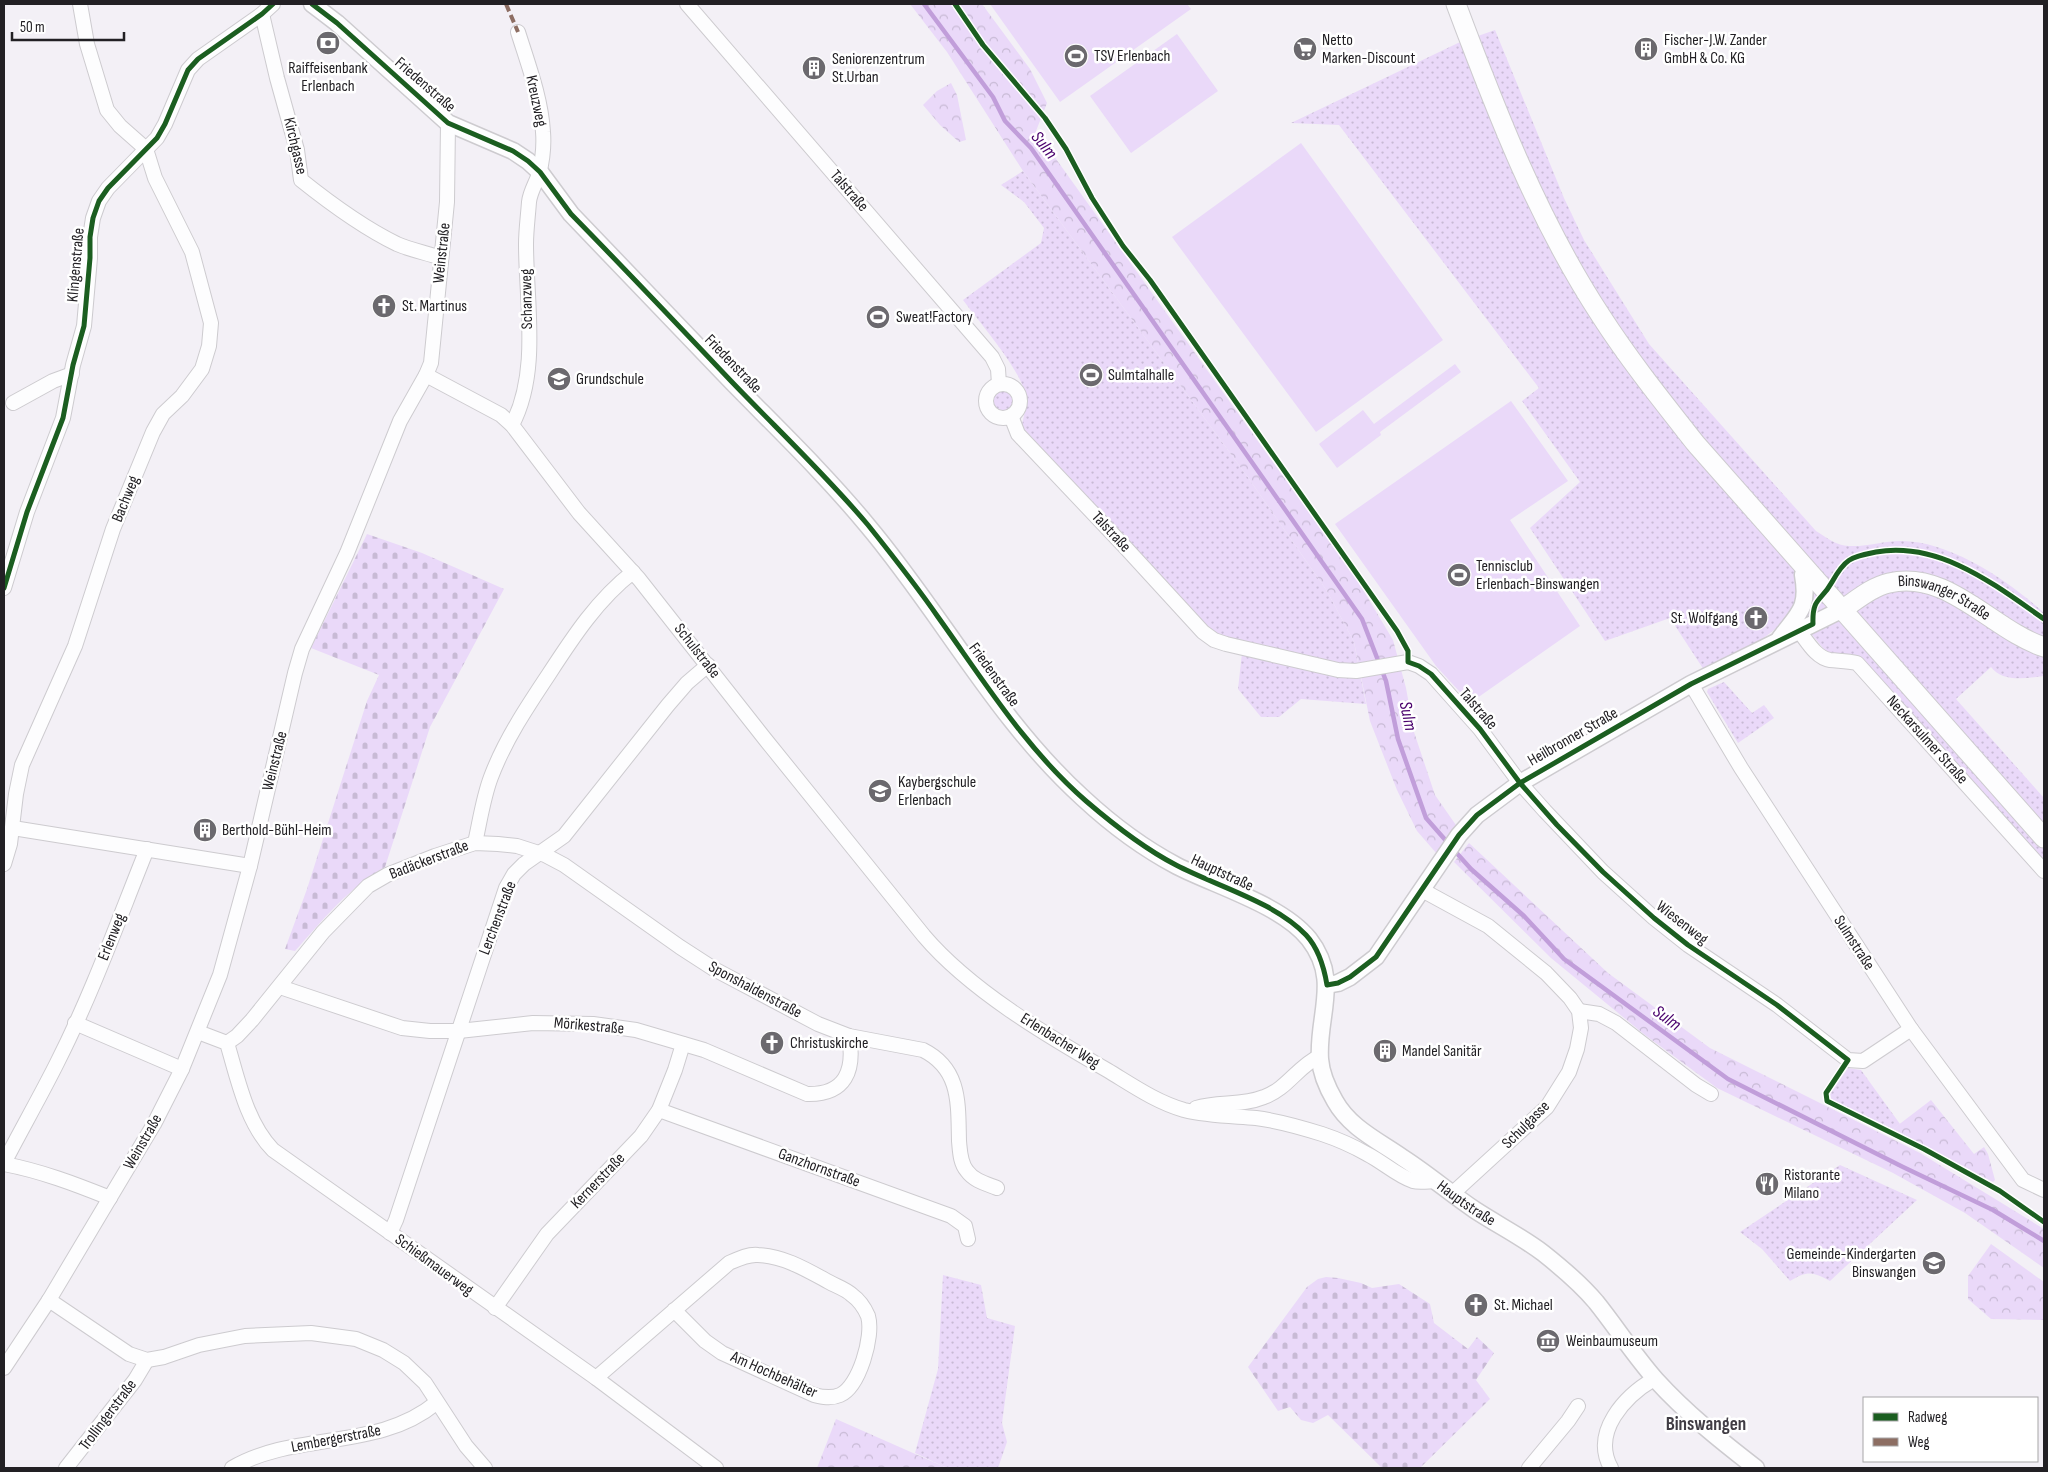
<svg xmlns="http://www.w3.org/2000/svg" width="2048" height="1472" font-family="'Sofia Sans Condensed',sans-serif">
	<defs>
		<pattern id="grass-dots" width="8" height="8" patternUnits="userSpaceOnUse" patternTransform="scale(1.25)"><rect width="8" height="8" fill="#ead9f9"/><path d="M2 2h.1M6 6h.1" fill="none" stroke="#c8bad5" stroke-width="1.8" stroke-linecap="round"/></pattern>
		<pattern id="forest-crowns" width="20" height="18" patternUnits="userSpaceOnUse" patternTransform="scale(1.25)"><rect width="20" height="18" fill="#ead9f9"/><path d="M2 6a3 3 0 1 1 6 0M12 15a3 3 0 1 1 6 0" fill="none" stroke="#c8bad5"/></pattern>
		<pattern id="cemetery-stones" width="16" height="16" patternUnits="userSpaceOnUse" patternTransform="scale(1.25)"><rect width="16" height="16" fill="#ead9f9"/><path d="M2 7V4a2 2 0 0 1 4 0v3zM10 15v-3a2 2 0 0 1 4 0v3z" fill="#c8bad5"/></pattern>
	</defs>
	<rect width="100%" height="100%" fill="#f3f0f6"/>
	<g fill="url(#grass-dots)">
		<path d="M1495 30 1564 198 1584 240 1649 344 1816 531C1823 535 1829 540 1836 543 1854 551 1881 541 1900 541 1949 540 2009 581 2044 613V676C2026 678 2003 683 1991 667L1956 699 2044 798V865L1858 658 1827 653 1795 614 1757 643 1704 670 1670 618 1605 641 1530 528 1580 482 1522 401 1539 388 1339 125 1291 123 1458 43Z"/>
		<path d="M1023 171 1247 476 1327 591 1354 642 1366 704 1301 699 1279 717H1261L1238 689 1243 644 1218 637 1206 629 1020 433C1022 424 1027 406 1026 398 1024 373 979 322 963 300L1041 243 1044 228 1024 202 1001 185Z"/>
		<circle cx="1003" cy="401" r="15"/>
		<path d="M1724 682 1752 713 1764 705 1774 718 1738 743 1707 692 1708 689Z"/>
		<path d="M1848 1068 1861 1070 1900 1124 1893 1129 1831 1099 1830 1094Z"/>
		<path d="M1840 1165 1917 1200 1830 1281C1813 1272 1808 1270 1790 1281L1762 1249 1740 1232Z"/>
		<path d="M943 1275 981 1285 987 1318 1015 1326 1002 1423 1007 1442 998 1468H947L915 1453 938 1369Z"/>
	</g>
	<g fill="url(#forest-crowns)">
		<path d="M910 4H982L1030 69 1047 103 1036 131 1356 578 1393 640 1406 688 1414 732 1435 795 1458 828 1437 854 1417 831 1397 790 1370 721 1354 642 1327 591 1247 476 1023 171 947 52Z"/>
		<path d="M951 83 957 95 966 140 959 142 940 125 923 105 937 91Z"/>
		<path d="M1469 843 1608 973 1710 1048 1920 1153 2044 1229V1268L1965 1213 1893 1173 1717 1088 1645 1035 1551 958 1454 862Z"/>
		<path d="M1931 1100 1974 1154 1984 1147 1988 1154 1995 1180 1993 1182 1893 1129Z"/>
		<path d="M1991 1244 2044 1282V1320L1991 1319 1968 1299V1276Z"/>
		<path d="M836 1419 947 1468H817Z"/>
	</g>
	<g fill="url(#cemetery-stones)">
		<path d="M367 534 422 553 504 589 430 727 385 867C348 888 323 920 295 951L285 949 307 889 367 701 379 675 311 648Z"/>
		<path d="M1326 1277 1338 1278 1361 1283 1372 1288 1399 1284 1430 1304 1434 1323 1468 1349 1477 1337 1494 1353 1476 1380 1490 1399 1420 1468H1382L1328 1415 1313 1423 1301 1420 1290 1407 1278 1411 1248 1367 1307 1287 1318 1279Z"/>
	</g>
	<g fill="#ead9f9">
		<path d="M990 4H1187L1191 9 1060 102Z"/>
		<path d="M1177 34 1218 91 1131 153 1090 96Z"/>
		<path d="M1301 143 1443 340 1316 432 1172 237Z"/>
		<path d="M1455 364 1461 372 1380 432 1381 435 1337 468 1319 444 1363 410 1374 424Z"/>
		<path d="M1511 401 1568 481 1510 520 1580 626 1470 703 1436 666 1335 524Z"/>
	</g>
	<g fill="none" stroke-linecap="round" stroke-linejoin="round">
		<g stroke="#c19eda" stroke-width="4.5">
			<path d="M924 4 993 97 1005 121 1031 148 1362 619 1386 681 1398 739 1426 818 1448 843"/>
			<path d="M1453 849 1471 869 1524 916 1564 959 1728 1079 1903 1167 1993 1210 2044 1241"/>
		</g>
		<g stroke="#cdcbcf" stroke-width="16">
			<g id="minor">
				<path d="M687 4 992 357 998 369 999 384"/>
				<path d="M262 14 277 78 297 150 301 180C331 204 362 227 397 244 411 250 427 253 441 258"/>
				<path d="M426 375 501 415 512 425 579 513 639 579 765 739 924 936C970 990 1046 1035 1107 1070 1132 1085 1156 1102 1184 1110 1208 1116 1232 1116 1256 1118 1279 1121 1300 1127 1322 1134 1337 1139 1353 1146 1367 1154 1383 1162 1396 1175 1413 1181 1420 1183 1429 1181 1436 1181"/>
				<circle cx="1003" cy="401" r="17"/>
				<path d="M13 403 53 381 72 374"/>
				<path d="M1011 416 1018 434 1125 547 1203 632 1214 640 1226 644 1338 670 1356 671 1408 662 1419 666 1431 674 1480 729 1520 783 1545 811 1603 872 1654 918 1688 945 1777 1005 1848 1060 1863 1061 1911 1029"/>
				<path d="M512 425C540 372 526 302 526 244 526 231 528 216 529 202 530 192 536 183 539 174 542 162 544 144 543 132 541 98 528 64 518 32"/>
				<path d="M4 588 27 512 63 418 73 365 84 326 90 258V237L93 218 99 201 108 188 157 138 165 124 188 70 198 59 262 14 273 4"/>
				<path d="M1799 631C1807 641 1816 658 1830 660 1840 661 1848 661 1857 663L2044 871"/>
				<path d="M1691 684 1741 768 1911 1029 2023 1180 2044 1190"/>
				<path d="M13 828 250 866"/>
				<path d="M475 843C480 821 483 798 491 777 505 740 527 707 549 674 573 637 598 599 633 572"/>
				<path d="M4 864 10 844 16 794 22 765 75 646 113 529 153 432 163 414 182 396 202 369 209 346 211 323 192 252 155 178 146 149 120 126 107 110 87 44 80 4"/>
				<path d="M1422 890 1488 926 1546 973 1570 998 1579 1011 1581 1028 1577 1049 1569 1072 1547 1107 1452 1194"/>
				<path d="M280 987 402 1028 430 1031H459L533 1023 593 1024 636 1030 704 1050 807 1094C846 1095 855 1070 849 1036"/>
				<path d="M1579 1011 1599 1014 1616 1023 1696 1085 1711 1094"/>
				<path d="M75 1023 182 1069"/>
				<path d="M198 1032 227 1043C238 1079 246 1122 273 1150L596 1378 716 1468"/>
				<path d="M227 1043 237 1036 252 1020 323 932 368 886 387 875 435 856 475 843 498 844 517 846 545 855 564 865 680 947 714 969 818 1024 849 1036 923 1050C961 1069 958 1104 959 1141 960 1151 960 1163 967 1171 974 1181 987 1184 997 1188"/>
				<path d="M1196 1108C1218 1101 1242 1106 1264 1097 1287 1089 1298 1066 1320 1056"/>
				<path d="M659 1110 951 1216 965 1226 968 1239"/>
				<path d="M4 1163C21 1130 40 1097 57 1063 92 994 118 921 147 849"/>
				<path d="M4 1164C41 1171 75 1184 110 1198"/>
				<path d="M390 1233 396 1220 506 888 514 874 524 864 564 836 668 705 687 683 708 665"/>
				<path d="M49 1300 129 1354 147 1360 164 1357 199 1345 245 1336 311 1333 356 1339 383 1350 404 1363 425 1383 466 1446 485 1468"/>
				<path d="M495 1308 547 1234 641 1136 659 1110 675 1070 683 1044"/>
				<path d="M4 1368 49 1300 108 1201 154 1124 182 1069 220 975 250 866 295 673 302 649 347 553 400 421 426 375 431 363 447 202 448 123"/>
				<path d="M596 1378 729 1263C738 1259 748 1254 758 1255 784 1256 807 1270 829 1282 836 1286 846 1289 852 1295 859 1300 865 1309 868 1316 874 1336 859 1387 840 1395 831 1399 822 1397 814 1395L722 1353 705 1341 674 1310"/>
				<path d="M66 1468 135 1380 147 1360"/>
				<path d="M232 1468C295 1431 378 1451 436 1403"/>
				<path d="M1529 1468 1568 1421 1578 1406"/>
				<path d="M1611 1468C1591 1432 1625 1396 1654 1379"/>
			</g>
		</g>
		<g stroke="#cdcbcf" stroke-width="19">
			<g id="tertiary">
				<path id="s1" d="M312 4 337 23 448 123 513 151 528 161 540 172 571 214C625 270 678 326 732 382 778 429 825 474 867 525 942 614 996 719 1083 798 1111 824 1143 848 1177 866 1216 886 1282 905 1309 939 1341 980 1317 1015 1320 1059 1321 1073 1328 1089 1335 1101 1350 1128 1379 1141 1403 1158 1428 1174 1451 1194 1475 1210 1498 1225 1522 1237 1543 1253 1562 1268 1580 1283 1596 1302 1616 1327 1634 1355 1656 1380 1686 1413 1721 1441 1756 1468"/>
				<path d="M1780 638C1799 613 1809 608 1803 575L1809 571"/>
				<path d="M1327 985 1338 983 1350 977 1376 957 1459 835 1477 815 1520 783 1691 684 1843 609"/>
			</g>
		</g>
		<g stroke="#cdcbcf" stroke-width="21">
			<g id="secondary">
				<path d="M1456 4C1496 111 1538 220 1601 316 1630 361 1663 402 1696 444L2044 838"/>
				<path id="s2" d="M1843 609C1858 599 1872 587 1889 583 1948 569 1992 630 2044 647"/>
			</g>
		</g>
		<use href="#minor" stroke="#fdfdfe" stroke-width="14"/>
		<use href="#tertiary" stroke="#fdfdfe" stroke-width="16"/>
		<use href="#secondary" stroke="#fdfdfe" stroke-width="19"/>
		<path stroke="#8d6e63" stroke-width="4" stroke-dasharray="8 4" stroke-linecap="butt" d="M506 4 518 32"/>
		<g stroke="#fff" stroke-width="8">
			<g id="cycleway">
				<path d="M312 4 337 23 448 123 513 151 528 161 540 172 571 214C625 269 678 325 731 381 777 429 825 474 868 525 892 555 916 585 938 617 984 681 1026 749 1086 801 1114 825 1143 848 1176 865 1216 886 1275 902 1306 935 1319 949 1324 967 1327 985L1338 983 1350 977 1376 957 1459 835 1477 815 1520 783 1691 684 1813 624C1812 597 1821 602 1832 582 1845 559 1850 557 1876 552 1940 541 1995 585 2044 619"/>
				<path d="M955 4 983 45 1045 118 1066 149 1092 198 1123 246 1150 280 1397 631 1408 651V662L1419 666 1431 674 1480 729 1520 783 1557 825 1603 872 1654 918 1688 945 1777 1005 1848 1060 1826 1093 1827 1101 1924 1149 2000 1191 2044 1222"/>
				<path d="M4 588 27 512 63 418 73 365 84 326 90 258V237L93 218 99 201 108 188 157 138 165 124 188 70 198 59 262 14 273 4"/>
			</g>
		</g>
		<use href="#cycleway" stroke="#1b5e20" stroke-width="5"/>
	</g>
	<defs>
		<g id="bank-disc" transform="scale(1.25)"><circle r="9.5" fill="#6b696e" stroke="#fff"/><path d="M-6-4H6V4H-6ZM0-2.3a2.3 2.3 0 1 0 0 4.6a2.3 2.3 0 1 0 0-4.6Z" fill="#fff"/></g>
		<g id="supermarket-disc" transform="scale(1.25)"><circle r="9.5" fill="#6b696e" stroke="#fff"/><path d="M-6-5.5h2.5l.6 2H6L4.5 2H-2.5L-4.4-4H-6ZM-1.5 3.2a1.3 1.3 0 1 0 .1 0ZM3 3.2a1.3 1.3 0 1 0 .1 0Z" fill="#fff"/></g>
		<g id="building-disc" transform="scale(1.25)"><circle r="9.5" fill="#6b696e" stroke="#fff"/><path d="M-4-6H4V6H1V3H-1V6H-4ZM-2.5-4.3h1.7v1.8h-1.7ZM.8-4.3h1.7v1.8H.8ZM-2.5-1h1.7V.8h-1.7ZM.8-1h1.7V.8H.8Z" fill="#fff"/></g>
		<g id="stadium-disc" transform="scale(1.25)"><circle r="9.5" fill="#6b696e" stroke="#fff"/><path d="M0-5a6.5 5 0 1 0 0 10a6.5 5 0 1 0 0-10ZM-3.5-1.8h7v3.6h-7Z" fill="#fff"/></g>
		<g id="church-disc" transform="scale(1.25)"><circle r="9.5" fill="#6b696e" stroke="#fff"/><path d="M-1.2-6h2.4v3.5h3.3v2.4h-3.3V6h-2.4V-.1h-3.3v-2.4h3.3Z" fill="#fff"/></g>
		<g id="school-disc" transform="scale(1.25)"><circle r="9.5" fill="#6b696e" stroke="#fff"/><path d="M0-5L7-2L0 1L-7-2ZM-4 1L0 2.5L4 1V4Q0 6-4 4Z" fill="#fff"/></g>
		<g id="restaurant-disc" transform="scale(1.25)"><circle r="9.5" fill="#6b696e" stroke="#fff"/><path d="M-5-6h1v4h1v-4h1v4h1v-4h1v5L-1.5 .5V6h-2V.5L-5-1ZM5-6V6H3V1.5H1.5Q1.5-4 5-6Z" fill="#fff"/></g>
		<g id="museum-disc" transform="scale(1.25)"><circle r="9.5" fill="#6b696e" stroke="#fff"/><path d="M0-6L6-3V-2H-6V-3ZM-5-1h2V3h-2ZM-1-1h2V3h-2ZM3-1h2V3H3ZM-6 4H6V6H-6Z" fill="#fff"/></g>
	</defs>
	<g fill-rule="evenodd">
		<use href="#bank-disc" x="328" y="43"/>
		<use href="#supermarket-disc" x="1305" y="49"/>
		<use href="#building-disc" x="1646" y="49"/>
		<use href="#stadium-disc" x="1076" y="56"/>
		<use href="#building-disc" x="814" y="68"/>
		<use href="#church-disc" x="384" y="306"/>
		<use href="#stadium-disc" x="878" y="317"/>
		<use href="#stadium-disc" x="1091" y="375"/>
		<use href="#school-disc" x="559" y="379"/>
		<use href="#stadium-disc" x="1459" y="575"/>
		<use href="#church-disc" x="1756" y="618"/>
		<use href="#school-disc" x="880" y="791"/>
		<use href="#building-disc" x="205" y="830"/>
		<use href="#church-disc" x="772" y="1043"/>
		<use href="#building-disc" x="1385" y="1051"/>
		<use href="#restaurant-disc" x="1767" y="1184"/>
		<use href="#school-disc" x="1934" y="1263"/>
		<use href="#church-disc" x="1476" y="1305"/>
		<use href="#museum-disc" x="1548" y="1341"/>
	</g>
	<g text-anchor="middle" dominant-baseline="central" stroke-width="5" stroke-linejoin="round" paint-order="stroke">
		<g font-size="16" fill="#222024" stroke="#fff" text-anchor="start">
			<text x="1322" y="40">Netto<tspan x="1322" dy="18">Marken-Discount</tspan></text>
			<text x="1664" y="40">Fischer-J.W. Zander<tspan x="1664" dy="18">GmbH &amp; Co. KG</tspan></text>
			<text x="1094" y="56">TSV Erlenbach</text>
			<text x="832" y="59">Seniorenzentrum<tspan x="832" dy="18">St.Urban</tspan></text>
			<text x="328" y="68" text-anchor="middle">Raiffeisenbank<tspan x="328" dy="18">Erlenbach</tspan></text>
			<text x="402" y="306">St. Martinus</text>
			<text x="896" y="317">Sweat!Factory</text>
			<text x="1108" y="375">Sulmtalhalle</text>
			<text x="576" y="379">Grundschule</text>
			<text x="1476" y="566">Tennisclub<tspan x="1476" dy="18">Erlenbach-Binswangen</tspan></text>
			<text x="1738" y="618" text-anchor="end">St. Wolfgang</text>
			<text x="898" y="782">Kaybergschule<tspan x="898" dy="18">Erlenbach</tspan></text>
			<text x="222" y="830">Berthold-Bühl-Heim</text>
			<text x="790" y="1043">Christuskirche</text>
			<text x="1402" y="1051">Mandel Sanitär</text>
			<text x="1784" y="1175">Ristorante<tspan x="1784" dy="18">Milano</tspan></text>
			<text x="1916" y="1254" text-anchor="end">Gemeinde-Kindergarten<tspan x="1916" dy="18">Binswangen</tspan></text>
			<text x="1494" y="1305">St. Michael</text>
			<text x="1566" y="1341">Weinbaumuseum</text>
		</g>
		<g font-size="16" fill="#222024" stroke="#fff">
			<text transform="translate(425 85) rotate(41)">Friedenstraße</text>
			<text transform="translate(536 101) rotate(78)">Kreuzweg</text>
			<text transform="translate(295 146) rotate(77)">Kirchgasse</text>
			<text transform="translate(849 191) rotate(49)">Talstraße</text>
			<text transform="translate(442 253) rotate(-84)">Weinstraße</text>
			<text transform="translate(76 265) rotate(-85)">Klingenstraße</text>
			<text transform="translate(527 299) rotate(-91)">Schanzweg</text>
			<text transform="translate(733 364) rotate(46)">Friedenstraße</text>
			<text transform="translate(126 499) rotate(-68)">Bachweg</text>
			<text transform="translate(1111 532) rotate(47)">Talstraße</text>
			<text stroke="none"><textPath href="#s2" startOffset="112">Binswanger Straße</textPath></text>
			<text transform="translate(697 651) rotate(52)">Schulstraße</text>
			<text transform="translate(994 675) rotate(54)">Friedenstraße</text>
			<text transform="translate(1478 709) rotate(49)">Talstraße</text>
			<text transform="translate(1573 737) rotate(-30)">Heilbronner Straße</text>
			<text transform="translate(1927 740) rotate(48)">Neckarsulmer Straße</text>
			<text transform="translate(275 761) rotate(-76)">Weinstraße</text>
			<text transform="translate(429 860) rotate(-21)">Badäckerstraße</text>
			<text transform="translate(1222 873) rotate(25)">Hauptstraße</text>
			<text transform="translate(498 918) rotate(-69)">Lerchenstraße</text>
			<text transform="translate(1682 923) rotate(38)">Wiesenweg</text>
			<text transform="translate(112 937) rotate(-68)">Erlenweg</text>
			<text transform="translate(1854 943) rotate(57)">Sulmstraße</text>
			<text transform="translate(755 990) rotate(28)">Sponshaldenstraße</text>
			<text transform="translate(589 1026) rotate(5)">Mörikestraße</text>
			<text transform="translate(1060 1041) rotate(32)">Erlenbacher Weg</text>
			<text transform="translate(1526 1125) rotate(-45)">Schulgasse</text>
			<text transform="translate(143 1142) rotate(-60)">Weinstraße</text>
			<text transform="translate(819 1168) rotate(20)">Ganzhornstraße</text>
			<text transform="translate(598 1181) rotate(-46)">Kernerstraße</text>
			<text stroke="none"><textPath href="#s1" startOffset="1721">Hauptstraße</textPath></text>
			<text transform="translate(434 1265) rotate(36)">Schießmauerweg</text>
			<text transform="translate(774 1375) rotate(24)">Am Hochbehälter</text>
			<text transform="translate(108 1415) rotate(-53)">Trollingerstraße</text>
			<text transform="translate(336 1439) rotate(-11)">Lembergerstraße</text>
		</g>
		<g font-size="18" font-style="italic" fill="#49016c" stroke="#fff">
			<text transform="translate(1044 145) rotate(51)">Sulm</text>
			<text transform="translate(1408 716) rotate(78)">Sulm</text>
			<text transform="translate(1667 1018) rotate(36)">Sulm</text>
		</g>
		<g font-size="19" font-weight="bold" fill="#403c44" stroke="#fff">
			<text x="1706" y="1424">Binswangen</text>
		</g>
	</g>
	<rect width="2048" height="1472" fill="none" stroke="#222024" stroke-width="10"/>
	<rect x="1863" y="1397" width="175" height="65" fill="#ffffff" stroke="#a7a6a7"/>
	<rect x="1873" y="1413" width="25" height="8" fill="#1b5e20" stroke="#a7a6a7"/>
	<text x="1908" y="1422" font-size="15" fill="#222024">Radweg</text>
	<rect x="1873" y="1438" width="25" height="8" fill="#8d6e63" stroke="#a7a6a7"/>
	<text x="1908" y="1447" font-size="15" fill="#222024">Weg</text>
	<path d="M12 32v8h112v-8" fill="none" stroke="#222024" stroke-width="2.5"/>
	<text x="20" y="32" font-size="15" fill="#222024" stroke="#ffffff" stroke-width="4" paint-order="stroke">50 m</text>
</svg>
